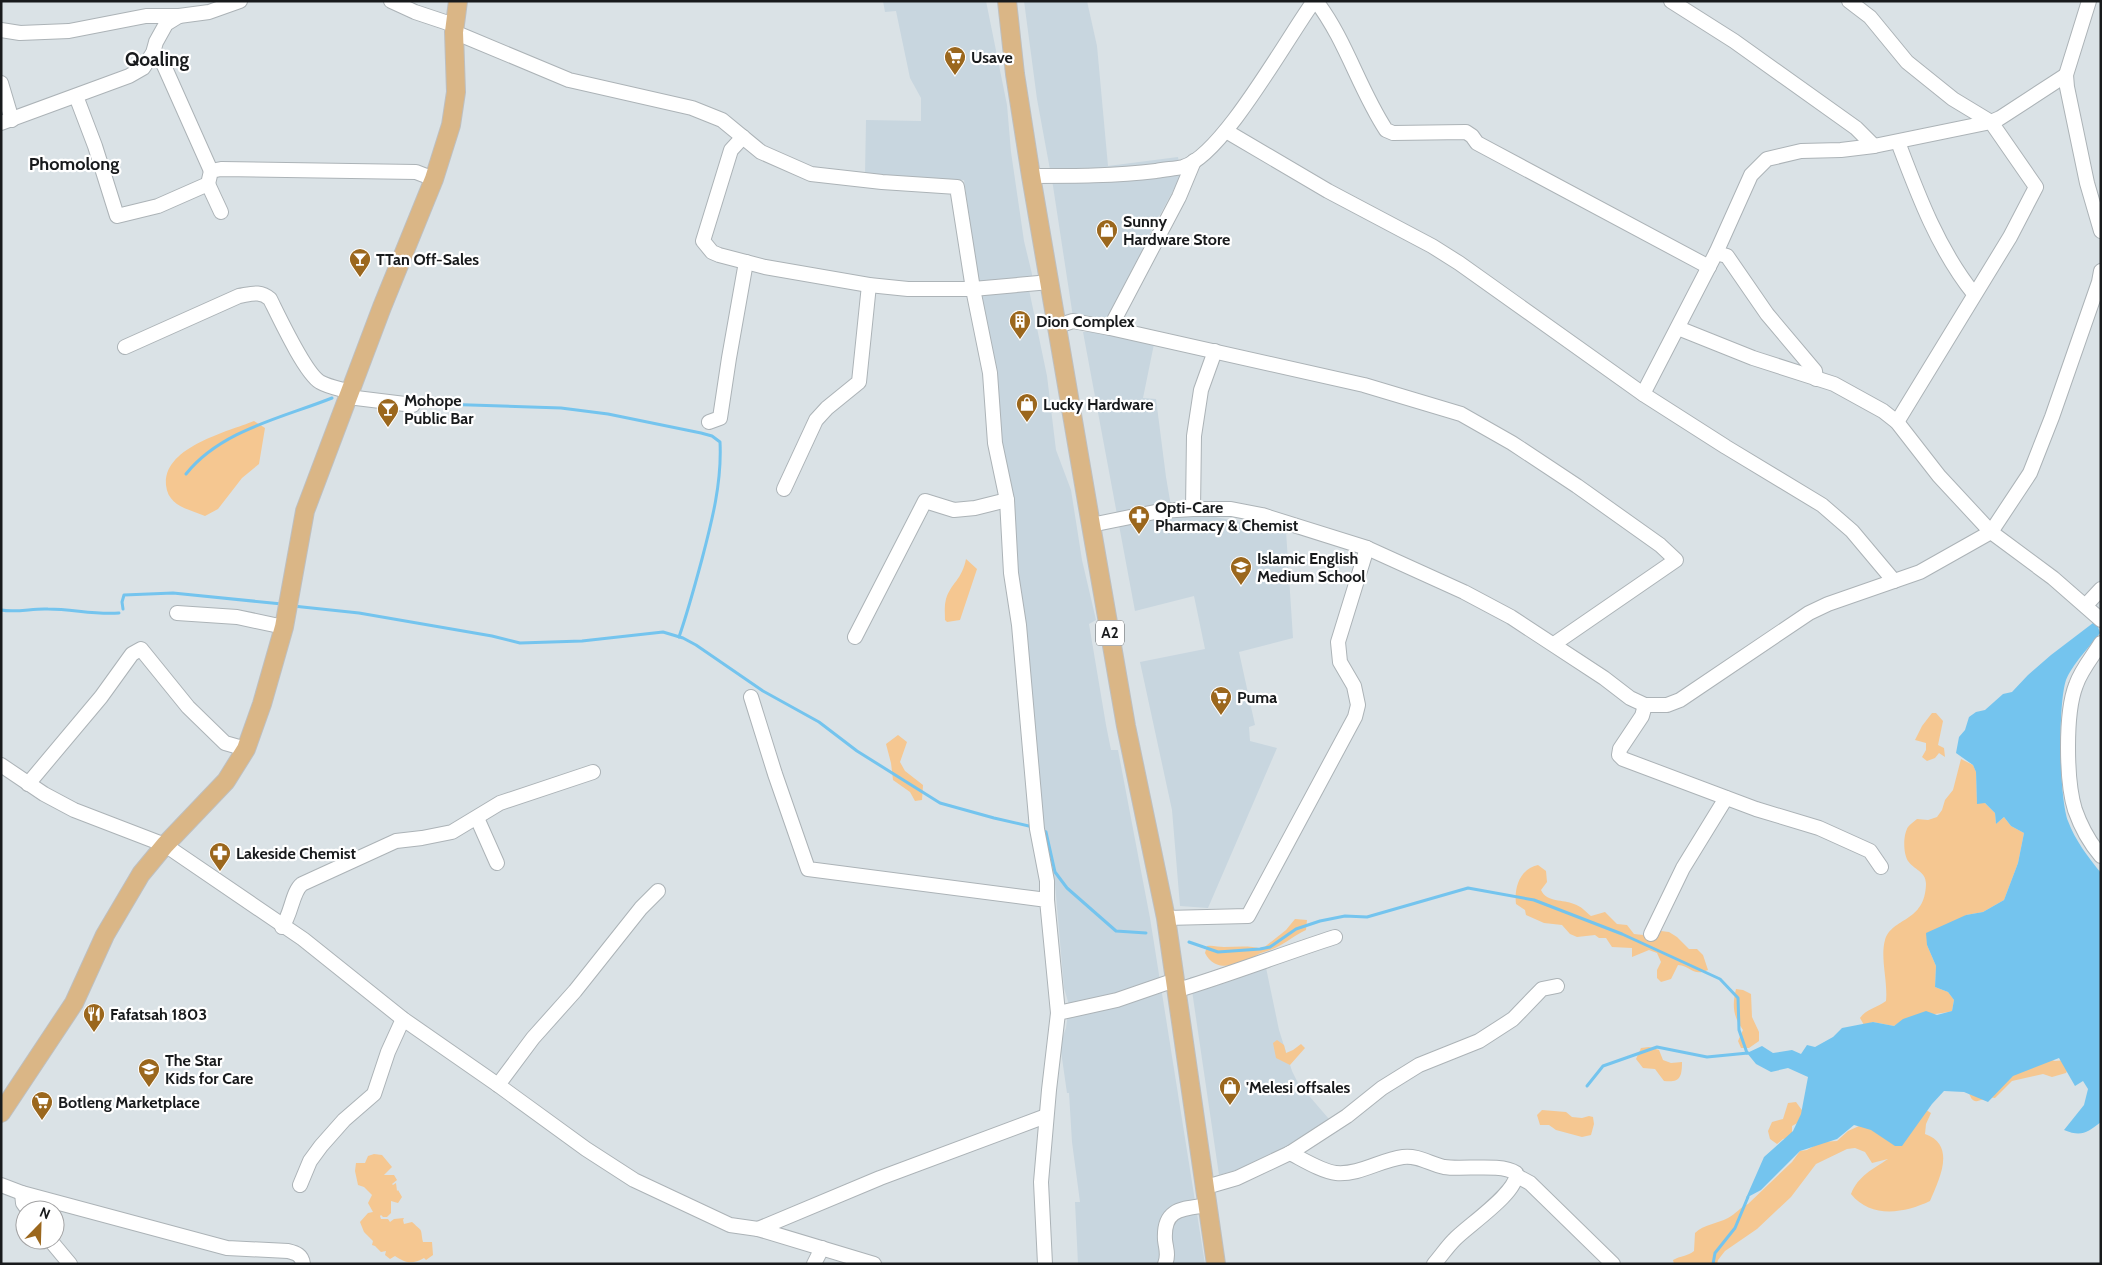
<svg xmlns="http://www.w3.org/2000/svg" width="2102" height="1265" font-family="Cabin,sans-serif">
	<rect width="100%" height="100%" fill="#dae2e6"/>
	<g fill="#c8d6df">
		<path d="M883 1H986L1007 105 1011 152 1024 241 1032 274V279L1027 280 1047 376 1056 450 1071 490 1082 560 1096 620 1089 624 1106 725 1111 750H1118L1150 918 1205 1264H1078L1075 1202H1080L1072 1142 1069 1093H1067L1060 1044 1066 1028 1069 1005 1064 988 1055 884 1043 820 1002 448 964 180 890 178 865 175 866 120 921 121V98L910 78 896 11 885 12Z"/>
		<path d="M1024 1H1087L1097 46 1108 166 1178 157 1181 176 1144 244 1142 253 1107 321 1073 317 1053 186 1037 99Z"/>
		<path d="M1083 332H1094L1154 344 1143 398 1156 399 1166 477 1173 518 1205 515 1286 531 1293 638 1239 652 1255 725 1249 727 1250 741 1277 748 1208 908 1180 906 1172 810 1140 662 1205 649 1194 596 1135 611Z"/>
		<path d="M1264 958 1279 1030 1292 1071 1298 1083 1329 1119 1260 1163 1219 1175 1190 977 1221 974Z"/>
	</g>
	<g fill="#f5c791">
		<path d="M254 421 265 428 259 464 242 478 218 509 205 516C188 509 168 506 166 485 163 447 227 432 254 421Z"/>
		<path d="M966 559 977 569 960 620 947 622 945 620C945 613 944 606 946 599 951 583 962 580 966 559Z"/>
		<path d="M1932 713H1936L1943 721 1938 745 1944 748 1945 757 1939 753 1935 758 1927 761 1922 757 1926 750V743L1915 740 1922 726Z"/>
		<path d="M898 735 907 742 900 762 905 771 923 785 922 800 915 801 910 792 893 780 891 763 886 744Z"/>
		<path d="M1961 759 1973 765 1976 772 1977 803H1985L1995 813 1996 824 2004 817 2011 826 2024 833 2018 863 2004 900 1983 912 1966 915 1927 945 1936 966 1935 987 1948 992 1954 1000 1952 1011C1933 1016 1909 1014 1894 1026L1873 1022 1864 1025 1860 1018C1866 1009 1877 1008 1886 1001 1888 981 1880 958 1885 940 1892 917 1925 923 1926 884 1926 871 1914 870 1908 861 1903 853 1903 835 1908 827 1910 824 1914 822 1917 819L1928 820 1937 817 1942 810 1945 800 1953 790Z"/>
		<path d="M1538 865 1546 871 1547 882 1541 890C1547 903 1563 899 1574 904 1581 906 1586 912 1591 916L1605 912 1617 924 1627 925 1634 934 1643 935 1650 939 1656 937 1661 931 1669 932 1677 937 1689 949H1697L1703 955 1708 970C1692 977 1692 966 1678 965L1671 979 1661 982 1657 978V970L1661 962 1657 953 1649 950 1632 957V948L1612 947 1606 938H1599L1595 935 1577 937 1570 934 1562 925 1544 923 1526 915 1525 910 1516 904C1514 887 1520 869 1538 865Z"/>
		<path d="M1295 919 1307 920 1306 930C1295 935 1286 943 1275 948 1269 951 1262 952 1257 955 1241 964 1216 975 1205 953L1207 946C1213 945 1218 947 1224 947 1237 947 1249 945 1262 949L1286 930Z"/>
		<path d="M1736 989 1743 990 1751 994 1752 1017 1759 1032V1041L1749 1048H1741L1738 1041 1743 1030C1733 1016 1732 1006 1736 989Z"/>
		<path d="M1277 1040 1284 1045 1286 1053 1293 1050 1301 1044 1305 1048 1290 1065 1276 1058 1273 1043Z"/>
		<path d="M1649 1047 1659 1050 1663 1060 1671 1063 1682 1062C1682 1077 1680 1083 1664 1081L1655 1069 1643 1068 1636 1059 1641 1048Z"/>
		<path d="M2045 1058 2055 1061 2066 1060 2069 1067 2066 1073 2052 1077 2043 1074 2012 1081 1995 1098C1980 1096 1973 1111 1968 1089Z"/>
		<path d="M1796 1102 1804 1113 1801 1121 1792 1126V1137L1783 1139 1777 1144 1770 1139 1768 1131 1772 1122 1783 1119 1788 1103Z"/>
		<path d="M1923 1108 1931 1113 1926 1124 1925 1134C1957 1145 1939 1180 1930 1201 1905 1213 1871 1219 1851 1194 1858 1176 1873 1169 1888 1159L1872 1163 1865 1152 1855 1148 1847 1149 1816 1164 1791 1197 1757 1229 1725 1251 1718 1260 1717 1264H1674L1673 1260C1680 1256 1688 1256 1694 1251L1695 1233C1704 1224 1717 1224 1728 1218 1736 1214 1740 1207 1748 1204L1792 1162 1800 1151 1807 1150 1821 1142 1837 1141 1848 1131 1859 1126Z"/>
		<path d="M1542 1110 1566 1112 1572 1117 1582 1118 1589 1116 1593 1117 1594 1124 1591 1135 1582 1137 1556 1130 1549 1125H1540L1537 1115Z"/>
		<path d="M374 1154 382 1155 392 1167 384 1175H394L397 1180 392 1184 393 1185 396 1183 397 1191 398 1190 402 1197 398 1203 391 1201V1213L387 1217H383L381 1215 380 1216 381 1219H388L390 1222 394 1219 404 1218 403 1220 404 1224 412 1222C424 1233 420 1227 423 1242H432L433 1255 426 1260 424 1258C412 1265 406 1263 395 1256L390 1259 385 1255 386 1251 381 1252 375 1246 372 1245 373 1241 364 1232 360 1222 368 1213 373 1212 368 1203 372 1195 364 1187 358 1185 355 1171 356 1163H365L368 1156Z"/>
	</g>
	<path fill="#74c4ee" d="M2093 623 2098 627 2100 633C2090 646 2072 665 2066 680 2058 704 2059 797 2068 821 2075 840 2088 857 2101 873V1122C2087 1133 2081 1137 2064 1130L2084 1105 2088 1089 2083 1081 2075 1086 2059 1058 2013 1076 1988 1102 1964 1092 1944 1091 1932 1104 1902 1146H1895L1871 1130 1854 1125 1837 1139 1800 1151 1761 1190 1746 1198 1764 1157 1793 1131 1801 1114 1808 1077 1788 1068 1771 1072 1756 1064 1747 1053 1762 1046 1773 1053 1792 1050 1801 1054 1807 1045 1815 1047 1833 1037 1842 1028 1873 1022 1894 1026 1903 1019 1926 1011 1937 1015 1952 1011 1954 1000 1948 992 1935 987 1936 966 1927 945 1926 933 1966 915 1983 912 2004 900 2018 863 2024 833 2011 826 2004 817 1996 824 1995 813 1985 803 1977 804 1976 772 1973 765 1956 753 1959 737 1965 730 1969 717 1976 712 1985 710 2003 694 2012 692 2028 675 2051 655Z"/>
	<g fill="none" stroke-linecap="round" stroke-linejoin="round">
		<g stroke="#74c4ee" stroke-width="3">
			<path d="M439 404 561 408 608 414 701 433 712 436 720 442C722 482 712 521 702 559 695 585 688 611 679 637"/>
			<path d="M186 474C221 430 282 418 332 398"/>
			<path d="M293 606 359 613 492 636 520 643 582 641 663 632 683 638 696 645 763 691 819 722 857 751 940 803 994 818 1033 827"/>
			<path d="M123 609 122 602 124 595 173 593 282 604"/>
			<path d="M1 610C17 613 33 608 48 609 73 609 94 615 119 613"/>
			<path d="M1041 830 1046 832 1055 872 1067 888 1116 931 1146 933"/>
			<path d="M1189 942 1218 952 1260 949 1270 947 1296 929 1320 921 1345 916 1367 917 1468 888 1534 900 1622 934 1720 979 1738 998 1739 1030 1747 1053"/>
			<path d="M1587 1086 1603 1066 1657 1047 1707 1057 1748 1053"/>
			<path d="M1713 1264 1715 1253 1735 1228 1748 1197"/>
		</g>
		<g stroke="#acb3b7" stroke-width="16">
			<g id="minor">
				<path d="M391 1 415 12 454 25"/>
				<path d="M1316 1C1346 40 1359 89 1386 130L1393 133 1466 132 1472 136 1477 143 1709 267"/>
				<path d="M1671 1 1734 41 1856 128 1874 146"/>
				<path d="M1849 1 1870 17 1907 62 1953 99 1991 122 2036 187 2010 237 1897 422"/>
				<path d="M2089 1 2066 75 2067 87 2087 183 2101 231"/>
				<path d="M1 30 20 33 69 31 146 16H179L209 12 240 1"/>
				<path d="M454 32 569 80 692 108 722 120 761 152 811 174 882 182 957 187 973 289 990 373 995 443 1007 500 1011 573 1019 625 1037 829 1047 881V900"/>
				<path d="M153 53 162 61 211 171"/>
				<path d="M1 83 12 120"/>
				<path d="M76 96 95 146 117 216 158 206 208 184 211 171 221 169 416 172 434 179"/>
				<path d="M1 123 129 76 143 68 153 53 156 42 166 24 179 16"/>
				<path d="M1226 131 1328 191 1432 246 1459 263 1643 394 1726 447 1822 505 1852 531 1894 581"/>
				<path d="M743 137 731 150 703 241 712 252 719 255 765 267 869 285 908 289H973L1050 282"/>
				<path d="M1898 142C1918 195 1938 249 1974 294"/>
				<path d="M1031 176C1073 176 1115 176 1156 171 1165 169 1174 169 1183 167 1223 155 1287 38 1314 1"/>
				<path d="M208 184 221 212"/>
				<path d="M1716 253 1727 256 1767 314 1815 371 1816 379"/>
				<path d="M1057 326 1073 321 1110 328 1364 385 1461 414 1512 443 1577 486 1660 545 1676 560 1554 644"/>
				<path d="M1110 328 1179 197 1194 161"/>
				<path d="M1678 328 1753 358 1834 384 1883 411 1897 422 1939 476 1991 532 2053 578 2101 620"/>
				<path d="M125 347 239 296C251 294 260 290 270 299 279 317 305 373 320 382 329 387 341 389 350 392"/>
				<path d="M1643 394 1716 253 1751 175 1767 159 1801 151 1841 150 1874 146 1991 122 2000 118 2066 75"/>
				<path d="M348 397 413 405"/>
				<path d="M709 422 720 418 729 358 746 262"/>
				<path d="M784 489 816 420 827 408 859 382 869 285"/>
				<path d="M1193 509 1194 436 1201 390 1215 351"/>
				<path d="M1091 525 1160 511 1193 509H1231L1262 515 1367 548 1464 592 1511 617 1604 678 1630 698 1645 705H1667L1680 700 1809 613 1828 604 1920 572 1991 532 2030 473 2052 417 2099 282 2101 271"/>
				<path d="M2086 605 2101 589"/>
				<path d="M177 613 237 617 284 627"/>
				<path d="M855 637 925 501 954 510 975 508 1007 500"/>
				<path d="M2101 643C2093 656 2081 670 2076 685 2065 713 2066 781 2075 810 2081 827 2089 842 2101 856"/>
				<path d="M751 697 775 774 808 869 1047 900 1058 1013"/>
				<path d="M1645 705 1642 716 1620 749 1619 755 1623 759 1756 809 1819 828 1870 851 1881 867"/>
				<path d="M1 765 44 794 74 810 165 845 303 939 403 1019 498 1085 586 1149 634 1180 730 1225 758 1229 874 1264"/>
				<path d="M28 784 101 697 132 654 141 649 188 707 225 743 246 749"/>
				<path d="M477 818 497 863"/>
				<path d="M1166 918 1248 916 1355 717 1358 705 1354 686 1340 662 1338 642 1367 548"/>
				<path d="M282 927C292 913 292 892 302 884L396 841 422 838 452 832 500 803 593 772"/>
				<path d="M1651 934 1683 868 1726 798"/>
				<path d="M1178 990C1231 974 1282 954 1335 937"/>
				<path d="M498 1085 533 1038 575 991 641 908 658 891"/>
				<path d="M1290 1153C1302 1159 1323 1172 1336 1173 1360 1175 1380 1160 1403 1157 1418 1155 1430 1164 1444 1167 1463 1170 1501 1163 1516 1173 1519 1192 1467 1226 1454 1240 1447 1247 1441 1256 1434 1264"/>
				<path d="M1517 1176 1530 1183 1613 1264"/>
				<path d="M1 1185 22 1193 227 1248 288 1251C296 1253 302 1255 303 1264"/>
				<path d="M300 1185 310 1161 321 1146 344 1120 374 1094 388 1052 403 1019"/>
				<path d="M1206 1187 1237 1178 1290 1153 1347 1116 1382 1088 1419 1065 1479 1041 1513 1019 1542 989 1557 986"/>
				<path d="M22 1193 23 1203 28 1210"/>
				<path d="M758 1229 880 1178 1046 1116"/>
				<path d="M50 1240 70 1264"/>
				<path d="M814 1264 822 1248"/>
				<path d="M1045 1264 1041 1182 1049 1090 1058 1013 1117 1000 1175 980"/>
				<path d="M1165 1264C1169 1255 1166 1249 1165 1240 1163 1208 1182 1209 1208 1205"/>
			</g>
		</g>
		<g stroke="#bebfbf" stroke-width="20">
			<g id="major">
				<path d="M1007 1 1015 74 1031 176 1091 525 1126 726 1166 918 1216 1264"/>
				<path d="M1 1113 74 1003 105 935 141 874 165 845 226 781 246 749 262 704 284 627 305 511 382 307 434 179 451 125 456 92 454 32 458 1"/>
			</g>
		</g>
		<use href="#minor" stroke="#fff" stroke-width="14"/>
		<use href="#major" stroke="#dab686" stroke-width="18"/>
	</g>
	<defs>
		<g id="supermarket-pin" transform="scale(1.125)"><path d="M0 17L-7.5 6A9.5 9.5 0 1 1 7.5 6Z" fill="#9b671d" stroke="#fff"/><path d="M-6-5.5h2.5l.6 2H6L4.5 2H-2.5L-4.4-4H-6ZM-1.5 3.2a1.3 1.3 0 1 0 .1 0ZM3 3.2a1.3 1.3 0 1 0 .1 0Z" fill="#fff"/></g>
		<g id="shop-pin" transform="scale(1.125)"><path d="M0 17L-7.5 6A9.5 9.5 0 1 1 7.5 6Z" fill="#9b671d" stroke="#fff"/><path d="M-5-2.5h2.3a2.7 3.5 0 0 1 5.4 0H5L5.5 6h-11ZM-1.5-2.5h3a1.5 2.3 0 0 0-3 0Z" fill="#fff"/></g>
		<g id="bar-pin" transform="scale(1.125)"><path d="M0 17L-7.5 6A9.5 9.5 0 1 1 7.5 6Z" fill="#9b671d" stroke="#fff"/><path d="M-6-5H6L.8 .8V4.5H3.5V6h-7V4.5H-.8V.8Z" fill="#fff"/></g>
		<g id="building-pin" transform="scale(1.125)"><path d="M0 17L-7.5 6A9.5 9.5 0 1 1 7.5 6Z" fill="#9b671d" stroke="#fff"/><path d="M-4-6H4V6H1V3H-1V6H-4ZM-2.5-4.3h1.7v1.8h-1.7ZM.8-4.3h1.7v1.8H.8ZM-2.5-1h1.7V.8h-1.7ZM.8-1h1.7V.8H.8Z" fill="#fff"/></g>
		<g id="pharmacy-pin" transform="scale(1.125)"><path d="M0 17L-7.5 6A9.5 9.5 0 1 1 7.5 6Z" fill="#9b671d" stroke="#fff"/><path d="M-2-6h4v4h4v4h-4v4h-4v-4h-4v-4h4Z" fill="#fff"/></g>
		<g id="school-pin" transform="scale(1.125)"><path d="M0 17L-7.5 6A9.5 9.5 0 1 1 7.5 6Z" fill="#9b671d" stroke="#fff"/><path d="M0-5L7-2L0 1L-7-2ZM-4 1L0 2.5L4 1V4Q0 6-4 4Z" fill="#fff"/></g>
		<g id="restaurant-pin" transform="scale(1.125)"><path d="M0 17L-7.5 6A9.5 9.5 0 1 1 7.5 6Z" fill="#9b671d" stroke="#fff"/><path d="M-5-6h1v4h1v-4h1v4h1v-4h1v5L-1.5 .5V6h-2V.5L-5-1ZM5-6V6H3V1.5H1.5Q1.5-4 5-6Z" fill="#fff"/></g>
	</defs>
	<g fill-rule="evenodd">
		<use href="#supermarket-pin" x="955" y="57"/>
		<use href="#shop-pin" x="1107" y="230"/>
		<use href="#bar-pin" x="360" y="259"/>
		<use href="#building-pin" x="1020" y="321"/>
		<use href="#shop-pin" x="1027" y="404"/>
		<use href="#bar-pin" x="388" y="409"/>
		<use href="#pharmacy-pin" x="1139" y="516"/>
		<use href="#school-pin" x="1241" y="567"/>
		<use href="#supermarket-pin" x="1221" y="697"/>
		<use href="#pharmacy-pin" x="220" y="853"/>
		<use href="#restaurant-pin" x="94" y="1014"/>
		<use href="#school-pin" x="149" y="1069"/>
		<use href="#shop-pin" x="1230" y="1087"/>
		<use href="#supermarket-pin" x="42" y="1102"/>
	</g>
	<g text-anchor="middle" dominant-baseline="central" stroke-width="4.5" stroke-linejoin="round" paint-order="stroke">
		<rect fill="#fff" stroke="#5d5f60" stroke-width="1" x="1096" y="620.5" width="28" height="25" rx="4"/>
		<g font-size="15" font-weight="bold" fill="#181a1c">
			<text x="1110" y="633">A2</text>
		</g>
		<g font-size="16" font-weight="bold" fill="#181a1c" stroke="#fff" text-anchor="start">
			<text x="971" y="57">Usave</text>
			<text x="1123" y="221">Sunny<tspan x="1123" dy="18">Hardware Store</tspan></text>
			<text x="376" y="259">TTan Off-Sales</text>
			<text x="1036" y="321">Dion Complex</text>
			<text x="404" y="400">Mohope<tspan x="404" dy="18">Public Bar</tspan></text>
			<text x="1043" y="404">Lucky Hardware</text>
			<text x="1155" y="507">Opti-Care<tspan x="1155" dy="18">Pharmacy &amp; Chemist</tspan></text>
			<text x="1257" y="558">Islamic English<tspan x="1257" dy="18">Medium School</tspan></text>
			<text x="1237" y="697">Puma</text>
			<text x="236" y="853">Lakeside Chemist</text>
			<text x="110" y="1014">Fafatsah 1803</text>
			<text x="165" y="1060">The Star<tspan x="165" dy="18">Kids for Care</tspan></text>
			<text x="1246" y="1087">'Melesi offsales</text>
			<text x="58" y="1102">Botleng Marketplace</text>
		</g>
		<g font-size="18" font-weight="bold" fill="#181a1c" stroke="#fff">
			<text x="74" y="164">Phomolong</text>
		</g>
		<g font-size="19" font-weight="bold" fill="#181a1c" stroke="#fff">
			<text x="157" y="59">Qoaling</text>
		</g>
	</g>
	<rect width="2102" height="1265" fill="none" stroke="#181a1c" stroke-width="5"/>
	<g transform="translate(40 1225) rotate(23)"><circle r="24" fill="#ffffff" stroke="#a3a3a4"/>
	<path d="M0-4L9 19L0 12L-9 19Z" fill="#9b671d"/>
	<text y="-8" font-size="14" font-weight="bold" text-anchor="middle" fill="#181a1c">N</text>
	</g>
</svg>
